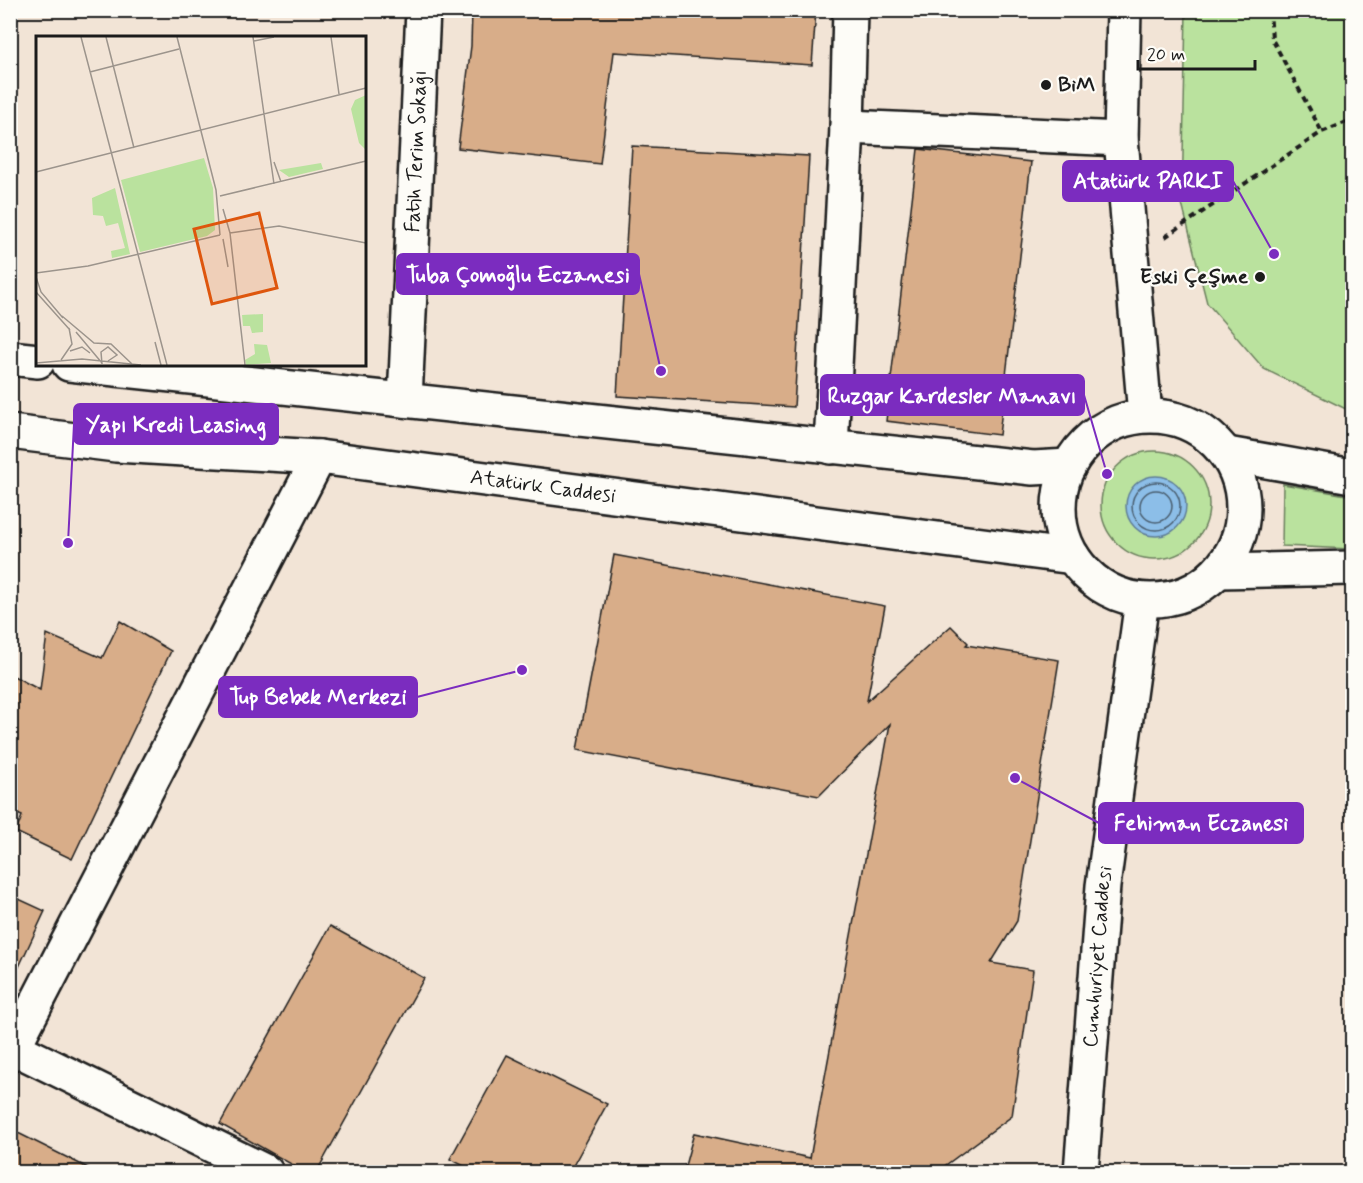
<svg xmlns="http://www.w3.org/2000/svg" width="1363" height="1183" font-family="Mynerve,sans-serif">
	<rect width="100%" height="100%" fill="#f2e4d6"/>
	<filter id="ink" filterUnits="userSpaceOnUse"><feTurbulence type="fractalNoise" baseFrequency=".0167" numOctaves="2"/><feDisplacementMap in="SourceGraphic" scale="12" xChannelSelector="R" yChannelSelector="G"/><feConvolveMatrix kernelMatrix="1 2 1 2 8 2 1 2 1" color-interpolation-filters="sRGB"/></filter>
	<g filter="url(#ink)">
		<g fill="#bae29e" stroke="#6b7f5d" stroke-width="1.5">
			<path d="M1186 11H1352V412L1264 369 1207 303 1182 204Z"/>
			<circle cx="1155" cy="505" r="54"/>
			<path d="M1283 484 1352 496V549L1282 546Z"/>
		</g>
		<circle fill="#8cbee8" stroke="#5f7d96" stroke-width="1.5" cx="1156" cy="506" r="30"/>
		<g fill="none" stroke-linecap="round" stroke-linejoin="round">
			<g stroke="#495d6e" stroke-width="1.5">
				<circle cx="1156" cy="506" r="24"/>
				<circle cx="1156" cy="506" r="16"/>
			</g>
		</g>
		<g fill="#d8ad89" stroke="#1c1c1c" stroke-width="1.5">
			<path d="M472 10H816L812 65 614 52 600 164 458 148 471 46Z"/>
			<path d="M632 146 809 156 794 407 617 396Z"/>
			<path d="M918 149 1031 162 999 435 886 421Z"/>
			<path d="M614 555 885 606 867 701 951 626 968 643 966 645 1059 660 1017 921 991 963 1033 970 1012 1116 935 1173H683L694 1133 810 1158 890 724 819 796 577 750Z"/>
			<path d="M120 621 171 651 72 859 16 832 22 816 10 811V674L40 690 47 634 102 658Z"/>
			<path d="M10 895 45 911 10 986Z"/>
			<path d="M330 926 424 978 316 1173H307L220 1124Z"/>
			<path d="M507 1055 607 1104 569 1173H478L450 1159Z"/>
			<path d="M10 1129 98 1173H10Z"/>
		</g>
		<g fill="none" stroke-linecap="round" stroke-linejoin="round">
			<g stroke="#1c1c1c" stroke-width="38">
				<g id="minor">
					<path d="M847 127 1121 139"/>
					<path id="s1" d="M405 400 423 10"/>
					<path d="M831 447 847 127 850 10"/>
					<path d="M10 1046 266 1172"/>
					<path d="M10 1054 319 457"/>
				</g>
			</g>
			<g stroke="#1c1c1c" stroke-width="38">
				<g id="secondary">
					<path d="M1124 10 1121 139 1145 415"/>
					<path d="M10 358 38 361"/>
					<path d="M69 364 1033 468 1069 466"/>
					<circle cx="1151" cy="508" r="92"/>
					<path id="s2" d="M10 432 116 445 319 457 1073 557"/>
					<path d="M1227 454 1352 476"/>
					<path d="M1219 571 1352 568"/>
					<path id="s3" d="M1081 1172 1103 886 1142 600"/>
				</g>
			</g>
			<g stroke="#1c1c1c" stroke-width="4" stroke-dasharray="6 4.5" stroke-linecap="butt">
				<path d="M1270 10 1272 39 1322 132"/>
				<path d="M1165 237 1322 132 1352 120"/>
			</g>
			<use href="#minor" stroke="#fdfcf7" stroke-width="33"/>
			<use href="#secondary" stroke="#fdfcf7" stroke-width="33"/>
		</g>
	</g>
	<g fill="#1c1c1c" stroke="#fdfcf7" stroke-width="2">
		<circle cx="1046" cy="85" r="6"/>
		<circle cx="1260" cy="277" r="6"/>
	</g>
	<g text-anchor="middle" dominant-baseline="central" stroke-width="4.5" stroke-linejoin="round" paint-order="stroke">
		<g font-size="21" font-weight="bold" fill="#1c1c1c" stroke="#fdfcf7" text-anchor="start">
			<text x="1058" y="85">BiM</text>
			<text x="1248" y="277" text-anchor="end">Eski Çeşme</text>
		</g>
		<g font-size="21" fill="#1c1c1c" stroke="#fdfcf7">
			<text stroke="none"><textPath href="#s1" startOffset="249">Fatih Terim Sokağı</textPath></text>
			<text stroke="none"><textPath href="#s2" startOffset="536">Atatürk Caddesi</textPath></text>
			<text stroke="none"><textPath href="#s3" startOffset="216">Cumhuriyet Caddesi</textPath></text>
		</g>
	</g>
	<g transform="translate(36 36)">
		<rect width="330" height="330" fill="#f2e4d6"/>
		<path d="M330 59V114L323 107 315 73 319 64ZM168 122 177 152 179 194 171 200 104 216 85 144ZM285 127 287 133 253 141 243 134ZM79 152 94 218 76 222 75 215 89 212 82 187 70 190 67 180 57 179 56 162ZM227 278V296L216 297 214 290H207L206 279ZM218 308 231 309 235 327 210 329 209 324 219 318Z" fill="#bae29e"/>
		<path fill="none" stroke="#9c948c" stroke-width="1.5" d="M45 1 131 329M70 1 98 112M141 1 180 154 184 199M217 1 238 148M295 1 303 58M218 5 238 1M54 36 143 13M238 126 245 146M0 136 330 52M0 149V171M184 160 330 125M187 173 194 197M194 197 243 190 330 207M194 197 209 329M187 203 192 231M0 237 52 230 184 199M0 241 5 256 27 282M0 256 34 294M26 280 58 307 75 308 96 328M40 296 66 327M119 306 125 329M34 315 46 311 54 317M25 324 36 308 33 292M0 327 46 323 105 329M66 328 65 316 72 311 81 319 72 325"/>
		<path fill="#de560d" fill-opacity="0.15" stroke="#de560d" stroke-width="3" d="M223 177 241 252 176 268 158 193Z"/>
		<rect width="330" height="330" fill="none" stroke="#1c1c1c" stroke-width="3"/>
	</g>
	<path fill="none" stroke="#7b2cbf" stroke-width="2" d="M1274 254L1233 181M661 371L639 274M1107 474L1084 395M68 543L74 424M522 670L417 697M1015 778L1099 823"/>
	<g fill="#7b2cbf" stroke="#fdfcf7" stroke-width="2">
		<circle cx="1274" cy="254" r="6"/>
		<circle cx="661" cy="371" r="6"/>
		<circle cx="1107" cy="474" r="6"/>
		<circle cx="68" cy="543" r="6"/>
		<circle cx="522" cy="670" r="6"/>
		<circle cx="1015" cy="778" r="6"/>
	</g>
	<g fill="#7b2cbf" stroke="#7b2cbf" stroke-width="2">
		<rect x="1063" y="161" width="170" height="40" rx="6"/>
		<rect x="397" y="254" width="242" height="40" rx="6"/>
		<rect x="821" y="375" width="263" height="40" rx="6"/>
		<rect x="74" y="404" width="204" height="40" rx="6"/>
		<rect x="219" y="677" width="198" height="40" rx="6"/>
		<rect x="1099" y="803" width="204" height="40" rx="6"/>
	</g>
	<g font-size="22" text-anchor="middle" font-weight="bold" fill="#fff">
		<text x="1148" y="188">Atatürk PARKI</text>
		<text x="518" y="282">Tuba Çomoğlu Eczanesi</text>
		<text x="952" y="403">Ruzgar Kardesler Manavı</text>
		<text x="176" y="432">Yapı Kredi Leasing</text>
		<text x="318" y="704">Tup Bebek Merkezi</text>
		<text x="1201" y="830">Fehiman Eczanesi</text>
	</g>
	<rect width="1363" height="1183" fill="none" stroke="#fdfcf7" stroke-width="36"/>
	<rect x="18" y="18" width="1327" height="1147" fill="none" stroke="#1c1c1c" stroke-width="2" filter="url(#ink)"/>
	<path d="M1138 60v9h117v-9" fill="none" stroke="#1c1c1c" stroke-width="3"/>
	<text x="1147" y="60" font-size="18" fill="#1c1c1c" stroke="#fdfcf7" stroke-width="4.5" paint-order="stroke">20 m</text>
</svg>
